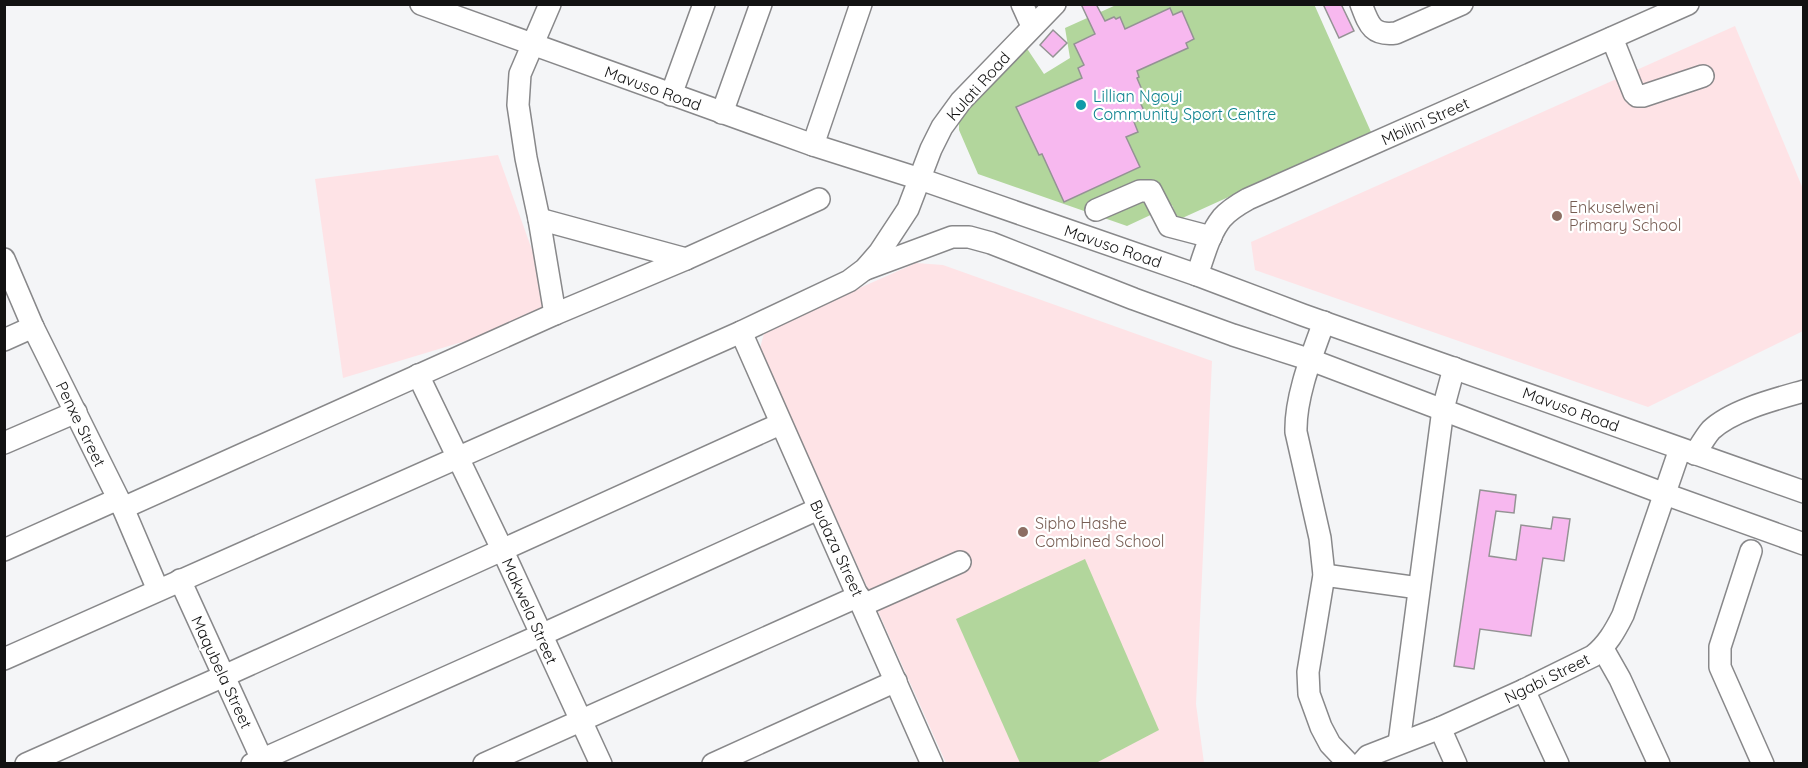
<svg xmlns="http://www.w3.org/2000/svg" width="1808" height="768" font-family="Quicksand,sans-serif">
	<rect width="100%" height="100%" fill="#f4f5f7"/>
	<g fill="#fee3e6">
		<path d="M1735 26 1803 189V331L1648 407 1255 270 1251 242Z"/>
		<path d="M498 155 555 314 343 378 315 179Z"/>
		<path d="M916 263 943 265 1212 361 1196 704 1204 763H946L760 348 765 330Z"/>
	</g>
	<g fill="#b2d69c">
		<path d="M1314 4 1371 132 1178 220 1172 205 1127 226 978 174 959 130V116L1026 47 1044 74 1070 58 1065 28 1116 5Z"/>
		<path d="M1085 559 1159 730 1096 763H1020L956 619Z"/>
	</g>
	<g fill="#f7b8ef" stroke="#949394" stroke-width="1.5">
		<path d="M1081 4H1096L1105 21 1114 17 1116 19 1120 17 1125 29 1170 8 1173 15 1182 11 1194 39 1186 43 1188 48 1137 71 1139 77 1137 78 1145 97 1139 100 1147 117 1134 122 1138 132 1126 137 1140 167 1064 202 1042 154 1039 155 1016 107 1082 78 1078 68 1084 65 1074 44 1095 34Z"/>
		<path d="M1323 4H1341L1354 31 1339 38Z"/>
		<path d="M1053 30 1067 43 1053 57 1040 45Z"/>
		<path d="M1480 490 1516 495 1514 513 1496 511 1489 556 1516 560 1521 525 1551 529 1553 517 1570 519 1564 561 1543 558 1531 636 1480 629 1474 669 1454 666Z"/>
	</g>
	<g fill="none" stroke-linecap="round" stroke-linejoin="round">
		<g stroke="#88888a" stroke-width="24">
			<g id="minor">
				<path d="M421 4 813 145 920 179 1197 275 1303 315 1804 492"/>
				<path d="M550 4 520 74 518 105 526 158 539 219 555 314"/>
				<path d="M1022 4 1032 26"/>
				<path d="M1361 4C1369 25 1372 36 1396 33L1462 4"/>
				<path d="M1612 38 1634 93 1637 96H1643L1703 76"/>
				<path d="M671 95 704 4"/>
				<path d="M722 113 761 4"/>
				<path d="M813 145 861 4"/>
				<path d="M1096 210 1140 191H1151L1169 226 1211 237"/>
				<path d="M539 219 686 259"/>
				<path d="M4 259 33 327 123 508 158 590"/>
				<path d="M866 269 952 237H969L991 243 1134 299 1233 335 1311 360 1665 494 1804 544"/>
				<path d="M1197 275C1204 256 1209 234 1222 218 1229 210 1239 204 1248 199L1688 4"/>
				<path d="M1324 322C1312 355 1295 397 1296 432L1320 538 1324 575 1308 672 1309 694 1321 727 1330 744 1349 764"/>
				<path d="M741 332 932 764"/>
				<path d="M4 340 33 327"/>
				<path d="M418 375 502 549 601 764"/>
				<path d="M4 443 76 412"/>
				<path d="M1695 454C1700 446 1705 437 1711 430 1732 410 1776 399 1804 391"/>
				<path d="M123 508 555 314 686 259 819 199"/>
				<path d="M4 550 118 499"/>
				<path d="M1751 551 1720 647V667L1763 764"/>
				<path d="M1324 575 1419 588"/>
				<path d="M180 580 264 764"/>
				<path d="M863 605 960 562"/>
				<path d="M1603 649 1620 679 1659 764"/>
				<path d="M4 659 741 332 849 281 865 269 879 253 908 209 931 149 942 127 961 101 1055 4"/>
				<path d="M1524 690 1558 764"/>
				<path d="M1440 728 1456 764"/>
				<path d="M1399 743 1443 409 1454 368"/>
				<path d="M26 764 224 676 780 424"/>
				<path d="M252 764 541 635 818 509"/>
				<path d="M484 764 859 596"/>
				<path d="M713 764 896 681"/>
				<path d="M1361 764 1368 756 1440 728 1524 690 1593 656C1607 645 1615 631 1623 615L1680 449"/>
			</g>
		</g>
		<use href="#minor" stroke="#fff" stroke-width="21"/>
	</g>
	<circle fill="#0f9aa8" stroke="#fff" stroke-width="2" cx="1081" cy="105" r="6"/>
	<g fill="#8d6e63" stroke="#fff" stroke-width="2">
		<circle cx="1557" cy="216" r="6"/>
		<circle cx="1023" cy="532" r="6"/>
	</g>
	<g text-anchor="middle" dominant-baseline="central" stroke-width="4.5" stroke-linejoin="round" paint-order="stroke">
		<g font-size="16" fill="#121212" stroke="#fff">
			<text transform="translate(978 86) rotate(-48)">Kulati Road</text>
			<text transform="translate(653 88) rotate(20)">Mavuso Road</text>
			<text transform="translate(1425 121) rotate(-24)">Mbilini Street</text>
			<text transform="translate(1113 246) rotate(19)">Mavuso Road</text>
			<text transform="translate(1571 409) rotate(20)">Mavuso Road</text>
			<text transform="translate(81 424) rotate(64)">Penxe Street</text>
			<text transform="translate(837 548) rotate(65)">Budaza Street</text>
			<text transform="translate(530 611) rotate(66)">Makwela Street</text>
			<text transform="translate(222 672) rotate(65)">Maqubela Street</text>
			<text transform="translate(1547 678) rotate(-26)">Ngabi Street</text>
		</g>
		<g font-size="16" fill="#0d838f" stroke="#fff" text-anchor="start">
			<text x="1093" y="96">Lillian Ngoyi<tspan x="1093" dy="18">Community Sport Centre</tspan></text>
		</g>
		<g font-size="16" fill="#785e54" stroke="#fff" text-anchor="start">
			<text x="1569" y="207">Enkuselweni<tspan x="1569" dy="18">Primary School</tspan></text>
			<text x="1035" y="523">Sipho Hashe<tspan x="1035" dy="18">Combined School</tspan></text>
		</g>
	</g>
	<rect width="1808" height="768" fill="none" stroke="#121212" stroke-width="12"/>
</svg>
